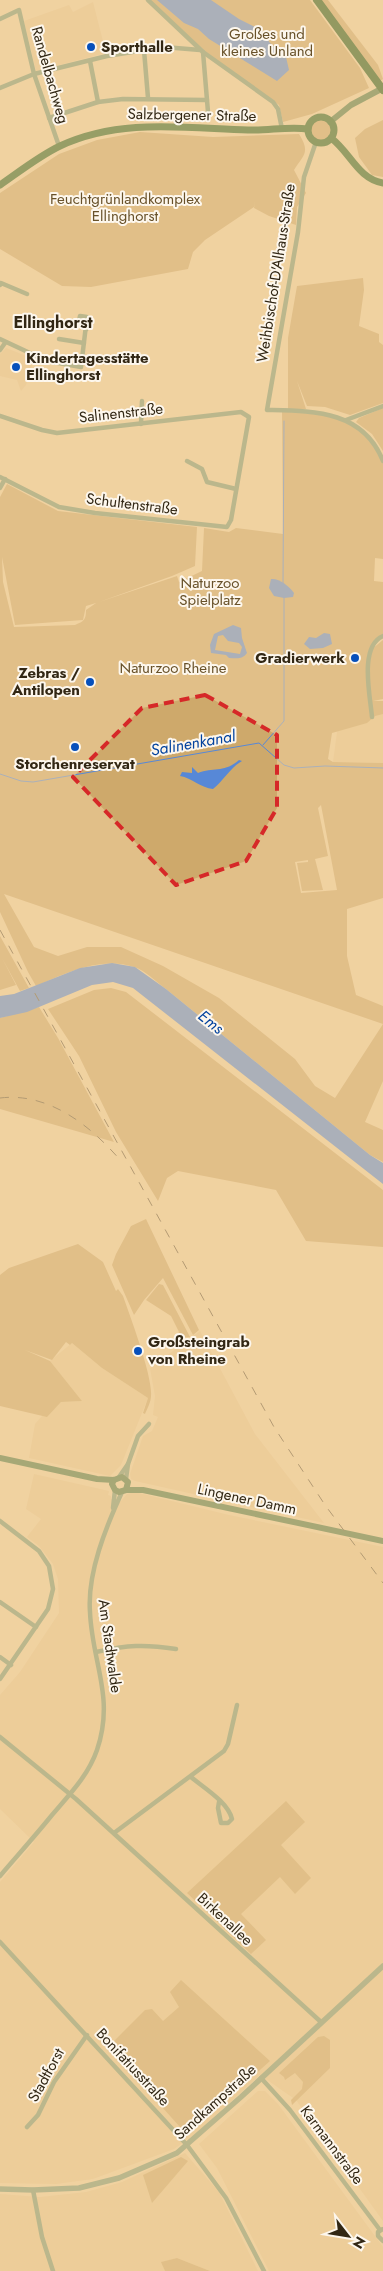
<svg xmlns="http://www.w3.org/2000/svg" width="383" height="2271" font-family="Jost,sans-serif">
	<rect width="100%" height="100%" fill="#f0d2a1"/>
	<g fill="#e8c890">
		<path d="M93 2 106 53 36 71 24 21 69 5 73 12Z"/>
		<path d="M6 348 34 359 26 385 21 391 17 380 0 376V354Z"/>
		<path d="M383 702V763L333 762 340 710Z"/>
		<path d="M200 1331 255 1434 324 1523 135 1481 131 1479 130 1474 143 1436 152 1431 158 1417 153 1415 155 1396 150 1368Z"/>
		<path d="M72 1343 102 1368 148 1398 121 1465 110 1476 29 1458 35 1424 42 1416H47L61 1402 82 1401 50 1361Z"/>
		<path d="M34 1474 109 1491 108 1495 111 1496V1499L121 1501 127 1494 135 1492 229 1515 383 1547V2221L296 2100 260 2075 194 2135 174 2149 93 2179 56 2184 0 2183V1882L34 1842 0 1809V1695L20 1672 59 1613 58 1579 53 1564 39 1546 27 1537 41 1519 26 1509Z"/>
		<path d="M258 2091H265L278 2104 383 2247V2271H269L217 2168 199 2144Z"/>
		<path d="M185 2153 219 2192 258 2271H210L177 2258 162 2262 165 2271H0V2194L40 2197 86 2192 122 2182Z"/>
	</g>
	<g fill="#cea96b" fill-rule="evenodd">
		<path d="M150 0H310L360 68 369 88 312 114 283 122 279 105 208 54Z"/>
		<path d="M319 0H328L378 65 383 79 380 81Z"/>
		<path d="M383 120V177L372 175 359 157 355 138 365 129Z"/>
		<circle cx="321" cy="130" r="10"/>
		<path d="M140 132 213 137 299 134C311 153 303 155 294 170L306 193 297 207 296 225 269 216 254 208 255 201 254 207 205 240 193 252 188 269 91 287 62 286 0 249V193L59 154 97 140Z"/>
		<path d="M363 278 364 290 359 326 379 334V342L383 345V403L350 415 325 407 307 406 297 381 306 409H288V338L297 286Z"/>
		<path d="M383 408V451L372 434 356 422 359 418Z"/>
		<path d="M282 410H307L346 420 368 437 383 462V559L375 558 374 581 383 582V636L372 649 383 640V699L373 701H383V714L375 716 367 723 332 733 328 759 333 762 383 763V898L347 909V956L356 995 383 1006V1024L4 894 34 947 58 956 87 947H121L163 966 219 998 295 1059 315 1086 335 1098 383 1024V1081L365 1122 383 1130V1162L370 1155 166 989C156 982 145 970 134 967 101 956 66 973 36 986L28 972 0 912V497L7 484 58 511 197 527 195 566 172 576 99 602 177 576 179 582 202 571 204 528 229 532 236 528 283 534ZM2 557 15 625 83 620 86 606 96 603 86 610C86 620 84 621 75 625L14 627 3 582ZM321 805 337 890 301 893 295 862 308 860V862L297 863 302 891 323 890 315 859 328 856 318 808Z"/>
		<path d="M0 936 29 988 20 991 2 958 16 985 0 990Z"/>
		<path d="M111 988 126 992 383 1190V1247L306 1241 276 1190 178 1171 167 1178 158 1201 116 1132 79 1056 48 1009 94 990Z"/>
		<path d="M39 1007 58 1038 114 1142 0 1109V1018Z"/>
		<path d="M146 1219 199 1330 193 1335 163 1278 144 1300 134 1315 112 1265 116 1254 131 1226Z"/>
		<path d="M78 1244 103 1262 116 1291 118 1289 123 1296C130 1316 153 1377 151 1396 151 1402 147 1409 145 1414L143 1413 148 1398 102 1368 72 1343 70 1345 66 1342 52 1360 25 1350 50 1361 82 1401 61 1402 47 1417 0 1406V1275L9 1268Z"/>
		<path d="M159 1284 163 1285 190 1337 176 1338 179 1332 171 1316 146 1300Z"/>
		<path d="M286 1801 305 1822 281 1845 311 1878 295 1894 280 1877 241 1914 266 1940 251 1954 187 1893Z"/>
		<path d="M181 1980 270 2061 192 2131 180 2127 108 2047 145 2010 152 2009 163 2021 179 2007 170 1992Z"/>
		<path d="M324 2036 330 2040V2068L292 2105 291 2100 302 2089 303 2082 295 2073 285 2080 284 2077 279 2073 318 2037Z"/>
		<path d="M181 2157 188 2161 152 2203 143 2175Z"/>
		<path d="M177 2258 210 2271H165L161 2262Z"/>
	</g>
	<g fill="#5788d7" fill-rule="evenodd">
		<path d="M157 0H211L239 19 261 30 270 43 286 57 289 70 277 81 209 39 198 29 184 23Z"/>
		<path d="M271 579C279 578 289 586 294 593L293 597 284 598 274 596 269 588Z"/>
		<path d="M233 625 241 628 242 638 247 653C242 660 237 658 229 658L226 655 211 653 210 645 214 634ZM223 635 228 641 239 643 242 647 240 654 215 650 218 636Z"/>
		<path d="M324 633 330 634 332 644 323 648 310 649 304 644 309 637 316 638Z"/>
		<path d="M239 760 242 761C230 768 224 780 213 789 201 788 192 778 180 776L182 772 192 773V767L198 773C214 767 224 773 239 760Z"/>
		<path d="M112 963 135 967 166 989 370 1155 383 1163V1184L133 988 113 982 92 985 27 1012 0 1018V996L14 994 80 968Z"/>
	</g>
	<g fill="none" stroke-linecap="round" stroke-linejoin="round">
		<g stroke="#5788d7" stroke-width="1">
			<path d="M283 585 284 421"/>
			<path d="M263 745 284 721V597"/>
			<path d="M0 774 21 781 33 782 259 743 284 765 294 768 325 766 383 768"/>
		</g>
		<g stroke="#7b9774" stroke-width="4.5">
			<path d="M148 0 203 52 273 102 278 109 282 129"/>
			<path d="M0 19 19 10 34 74 59 146"/>
			<path d="M144 50 148 98"/>
			<path d="M203 52 208 112"/>
			<path d="M90 61 98 102"/>
			<path d="M0 88 34 74 107 56 164 47 200 50"/>
			<path d="M49 118 98 102 123 99 207 100"/>
			<path d="M316 142 304 177 298 232 267 410C313 411 363 410 383 461"/>
			<path d="M0 285 1 283 27 294"/>
			<path d="M0 339 47 361 81 367 87 317 80 316 79 321 86 330"/>
			<path d="M59 339 84 343"/>
			<path d="M0 350 5 343"/>
			<path d="M0 416 42 430 57 433 241 412 249 417 231 520 227 527 95 513 59 507 0 477"/>
			<path d="M346 420 383 406"/>
			<path d="M141 424 142 401"/>
			<path d="M187 461 202 469 207 482 236 489"/>
			<path d="M0 488 5 479"/>
			<path d="M372 717C370 695 359 646 383 636"/>
			<path d="M119 1477 128 1464 138 1436 149 1424"/>
			<path d="M126 1479 128 1464"/>
			<path d="M113 1508 115 1490"/>
			<path d="M0 1521 39 1551 49 1566 53 1589 48 1609 0 1679"/>
			<path d="M0 1602 36 1627"/>
			<path d="M96 1652C128 1645 144 1644 176 1649"/>
			<path d="M0 1657 11 1665"/>
			<path d="M0 1737 76 1799 321 2022"/>
			<path d="M191 1777C204 1788 228 1802 232 1819L228 1823H221L218 1808 219 1802"/>
			<path d="M114 1833 224 1751 228 1744 237 1705"/>
			<path d="M0 1876C17 1856 35 1836 52 1815 69 1795 88 1776 97 1750 115 1697 92 1663 90 1612 87 1573 106 1527 122 1492"/>
			<path d="M0 1942 187 2145 226 2198 264 2271"/>
			<path d="M261 2078 290 2110 380 2230"/>
			<path d="M27 2127 38 2115 54 2082 87 2035"/>
			<path d="M33 2190 42 2237 53 2271"/>
			<path d="M383 2229 378 2232V2236L383 2241"/>
		</g>
		<path stroke="#7b9774" stroke-width="5.5" d="M0 2189 33 2190 79 2188 119 2178 177 2153 241 2097 383 1966"/>
		<g stroke="#4e7744" stroke-width="6">
			<path d="M330 122 351 105 383 88"/>
			<path d="M0 1458 97 1479 114 1480 122 1477 128 1482 126 1490 119 1492 115 1490 112 1484 114 1480"/>
			<path d="M126 1490H143L383 1541"/>
		</g>
		<g stroke="#2c601f" stroke-width="7">
			<circle cx="321" cy="130" r="13"/>
			<path d="M331 138C350 152 358 179 383 183"/>
			<path d="M0 185C19 172 39 156 60 146 120 118 184 128 248 130 268 131 288 126 308 129"/>
		</g>
		<path stroke="#225414" stroke-width="8" d="M317 0 383 90"/>
		<g stroke="#69583c" stroke-width="1" stroke-dasharray="9 9" stroke-linecap="butt">
			<path d="M0 930 274 1427 325 1505 383 1583"/>
			<path d="M0 1098C49 1092 91 1126 121 1161"/>
		</g>
	</g>
	<path d="M0 0H383V2271H0ZM205 695 277 735V808L246 861 176 885 73 777 142 708Z" fill="#f0d2a1" fill-opacity=".55" fill-rule="evenodd"/>
	<path fill="none" stroke="#d62828" stroke-width="4" stroke-dasharray="10 6" stroke-linejoin="round" d="M205 695 277 735V808L246 861 176 885 73 777 142 708Z"/>
	<g fill="#0750bb" stroke="#fdf7ed" stroke-width="2">
		<circle cx="91" cy="47" r="5"/>
		<circle cx="16" cy="367" r="5"/>
		<circle cx="355" cy="658" r="5"/>
		<circle cx="90" cy="682" r="5"/>
		<circle cx="75" cy="747" r="5"/>
		<circle cx="138" cy="1351" r="5"/>
	</g>
	<g text-anchor="middle" dominant-baseline="central" stroke-width="4" stroke-linejoin="round" paint-order="stroke">
		<g font-size="15" fill="#685129" stroke="#fdf7ed">
			<text x="267" y="34">Großes und<tspan x="267" dy="17">kleines Unland</tspan></text>
			<text x="125" y="199">Feuchtgrünlandkomplex<tspan x="125" dy="17">Ellinghorst</tspan></text>
			<text x="210" y="583">Naturzoo<tspan x="210" dy="17">Spielplatz</tspan></text>
			<text x="173" y="668">Naturzoo Rheine</text>
		</g>
		<g font-size="15" font-weight="bold" fill="#322714" stroke="#fdf7ed" text-anchor="start">
			<text x="101" y="47">Sporthalle</text>
			<text x="26" y="358">Kindertagesstätte<tspan x="26" dy="17">Ellinghorst</tspan></text>
			<text x="345" y="658" text-anchor="end">Gradierwerk</text>
			<text x="80" y="673" text-anchor="end">Zebras /<tspan x="80" dy="17">Antilopen</tspan></text>
			<text x="75" y="764" text-anchor="middle">Storchenreservat</text>
			<text x="148" y="1342">Großsteingrab<tspan x="148" dy="17">von Rheine</tspan></text>
		</g>
		<g font-size="15" fill="#322714" stroke="#fdf7ed">
			<text transform="translate(50 75) rotate(74)">Randelbachweg</text>
			<text transform="translate(192 115) rotate(1)">Salzbergener Straße</text>
			<text transform="translate(276 273) rotate(-81)">Weihbischof-D'Alhaus-Straße</text>
			<text transform="translate(121 413) rotate(-6)">Salinenstraße</text>
			<text transform="translate(132 504) rotate(7)">Schultenstraße</text>
			<text transform="translate(247 1499) rotate(12)">Lingener Damm</text>
			<text transform="translate(110 1646) rotate(82)">Am Stadtwalde</text>
			<text transform="translate(225 1919) rotate(43)">Birkenallee</text>
			<text transform="translate(133 2067) rotate(47)">Bonifatiusstraße</text>
			<text transform="translate(46 2075) rotate(-61)">Stadtforst</text>
			<text transform="translate(215 2102) rotate(-42)">Sandkampstraße</text>
			<text transform="translate(332 2145) rotate(53)">Karmannstraße</text>
		</g>
		<g font-size="16" font-weight="bold" fill="#322714" stroke="#fdf7ed">
			<text x="53" y="322">Ellinghorst</text>
		</g>
		<g font-size="16" font-style="italic" fill="#01419d" stroke="#fdf7ed">
			<text transform="translate(193 743) rotate(-10)">Salinenkanal</text>
			<text transform="translate(211 1022) rotate(39)">Ems</text>
		</g>
	</g>
	<g transform="translate(348 2236) rotate(121)" stroke="#fdf7ed" stroke-width="4" paint-order="stroke">
	<path d="M0-4L9 19L0 12L-9 19Z" fill="#322714"/>
	<text y="-8" font-size="14" font-weight="bold" text-anchor="middle" fill="#322714">N</text>
	</g>
</svg>
